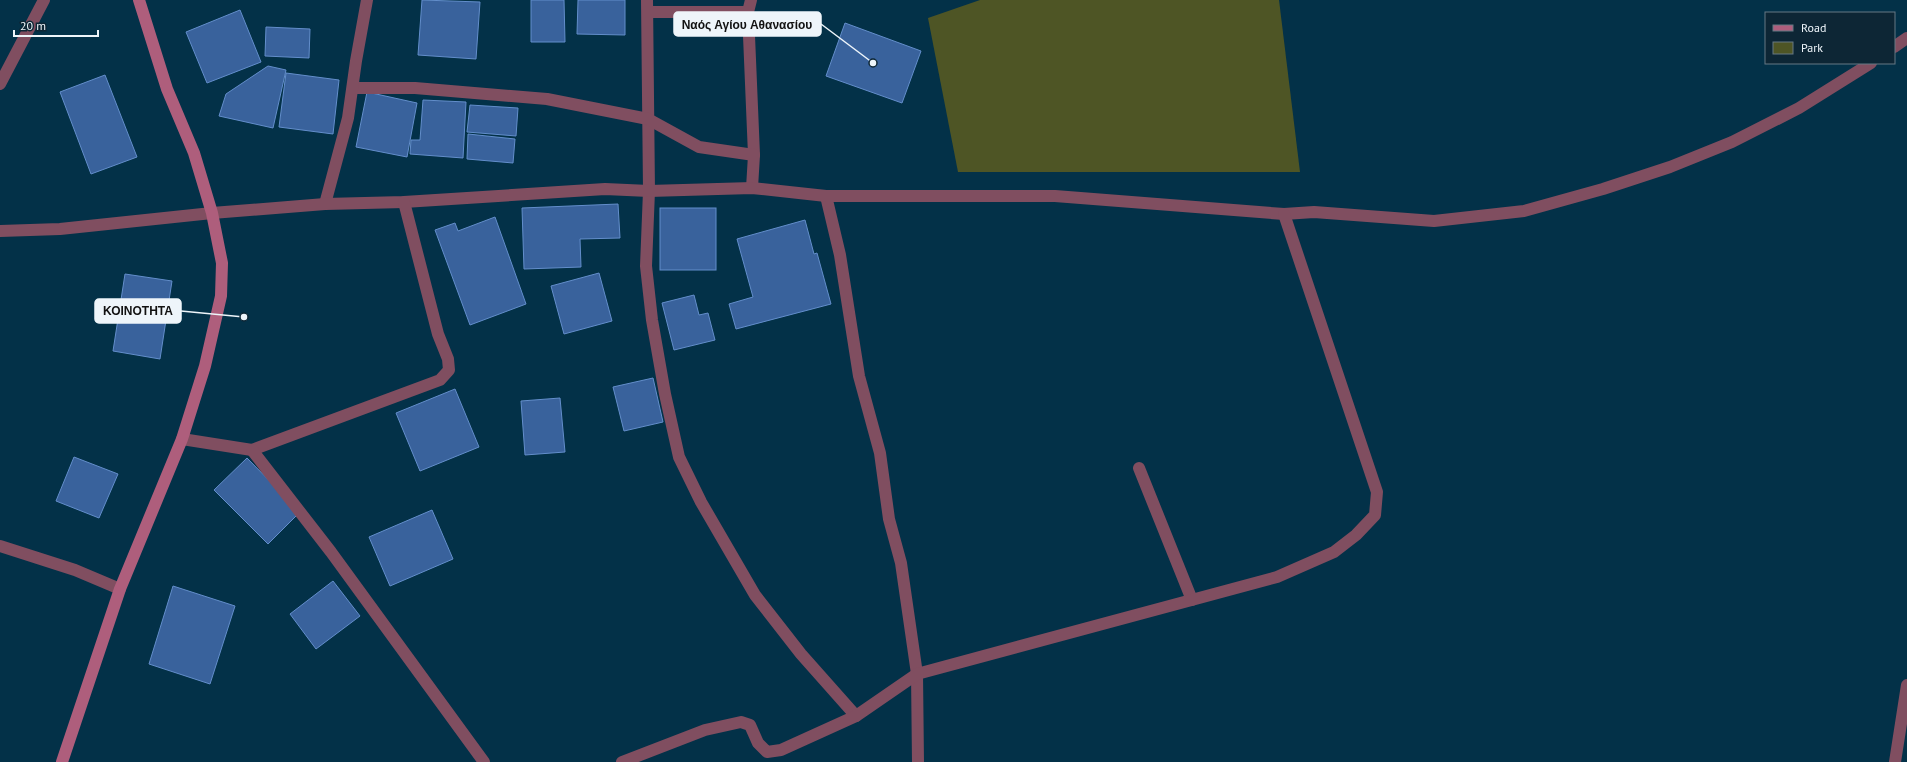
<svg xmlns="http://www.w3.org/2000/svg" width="1907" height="762" font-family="'PT Sans',sans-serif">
	<rect width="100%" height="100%" fill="#033148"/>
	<path fill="#4e5525" d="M980 0H1279L1300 172H958L928 18Z"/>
	<g fill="#39629c" stroke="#638ecb">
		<path d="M422 0 480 2 476 59 418 55Z"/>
		<path d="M531 0H564L565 42H531Z"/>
		<path d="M578 0H625V35L577 34Z"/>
		<path d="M240 10 261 62 207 83 186 32Z"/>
		<path d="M845 23 921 51 902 103 826 76Z"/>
		<path d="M266 27 310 29 309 58 265 56Z"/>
		<path d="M268 66 286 70 273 128 219 116 226 94Z"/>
		<path d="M286 73 339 80 333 134 279 127Z"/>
		<path d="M105 75 137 157 91 174 60 92Z"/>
		<path d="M367 92 417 103 407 157 356 147Z"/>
		<path d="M423 100 466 102 463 158 410 154 411 140H420Z"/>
		<path d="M470 105 518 108 516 136 467 132Z"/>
		<path d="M468 134 515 139 513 163 467 159Z"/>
		<path d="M618 204 620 238 580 239 581 267 524 269 522 208Z"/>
		<rect x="660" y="208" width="56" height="62"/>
		<path d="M495 217 526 304 470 325 435 230 455 223 458 231Z"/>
		<path d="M805 220 814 254 817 253 831 304 736 329 729 304 753 297 737 239Z"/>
		<path d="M599 273 612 321 564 334 551 286Z"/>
		<path d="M125 274 172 281 160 359 113 351Z"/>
		<path d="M694 295 699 315 708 313 715 340 674 350 662 303Z"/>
		<path d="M653 378 663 422 624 431 613 387Z"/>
		<path d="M455 389 479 447 420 471 396 413Z"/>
		<path d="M560 398 565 452 525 455 521 401Z"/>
		<path d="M74 457 118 474 99 518 56 501Z"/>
		<path d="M247 458 300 512 268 544 214 490Z"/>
		<path d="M432 510 453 559 390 586 369 537Z"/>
		<path d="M333 581 360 616 316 649 290 614Z"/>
		<path d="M173 586 235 606 210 684 149 664Z"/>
	</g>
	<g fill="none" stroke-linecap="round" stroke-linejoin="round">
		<g stroke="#804e60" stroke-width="12">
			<path d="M647 0 649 191 646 266 652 320 665 394 679 457 701 502 755 595 801 654 856 716"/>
			<path d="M751 0 748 12 754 155"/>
			<path d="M648 12H748"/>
			<path d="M1894 47 1907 38"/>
			<path d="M0 84 44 0"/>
			<path d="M353 88H415L547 99 648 119 699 147 754 155 752 188"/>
			<path d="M826 196 840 255 859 376 880 453 889 519 901 563 917 674 918 762"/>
			<path d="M325 204 348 118 356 61 367 0"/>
			<path d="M0 231 60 229 212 213 325 204 404 202 605 189 649 191 752 188 826 196H1055L1284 214 1314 212 1434 221 1524 211 1603 189 1670 167 1732 142 1799 108 1871 63"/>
			<path d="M182 439 252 450 440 380 449 370 448 359 438 334 404 202"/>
			<path d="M252 450 331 552 484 762"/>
			<path d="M1139 468 1192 600"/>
			<path d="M0 546 75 570 120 589"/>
			<path d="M622 762 705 730 741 722 750 725 758 743 767 752 781 750 856 716 917 674 1277 577 1334 552 1356 535 1375 515 1377 492 1284 214"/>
			<path d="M1895 762 1907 685"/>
		</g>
		<path stroke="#ae5e7c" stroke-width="12" d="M62 762 120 589 182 439 205 366 221 296 222 263 212 213 194 153 167 89 139 0"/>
	</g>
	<path fill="none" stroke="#eef5fa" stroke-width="1.5" d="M873 63L821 24M244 317L181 311"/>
	<g fill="#eef5fa" stroke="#0d2635" stroke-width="1.5">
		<circle cx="873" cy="63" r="4"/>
		<circle cx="244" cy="317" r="4"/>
	</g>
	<g fill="#eef5fa" stroke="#eef5fa" stroke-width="1.5">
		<rect x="674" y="12" width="147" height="24" rx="4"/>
		<rect x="95" y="299" width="86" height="24" rx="4"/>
	</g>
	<g font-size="12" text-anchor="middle" font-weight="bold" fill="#111">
		<text x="747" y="29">Ναός Αγίου Αθανασίου</text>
		<text x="138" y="315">ΚΟΙΝΟΤΗΤΑ</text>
	</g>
	<rect x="1765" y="12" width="130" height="52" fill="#0d2635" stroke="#677984"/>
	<rect x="1773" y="25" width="20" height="6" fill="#ae5e7c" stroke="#677984"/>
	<text x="1801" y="32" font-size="12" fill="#eef5fa">Road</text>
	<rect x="1773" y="42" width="20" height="12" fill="#4e5525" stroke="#677984"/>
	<text x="1801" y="52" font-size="12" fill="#eef5fa">Park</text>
	<path d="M14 30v6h84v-6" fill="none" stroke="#eef5fa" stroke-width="2"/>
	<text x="20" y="30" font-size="12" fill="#eef5fa" stroke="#0d2635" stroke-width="3" paint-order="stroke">20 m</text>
</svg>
